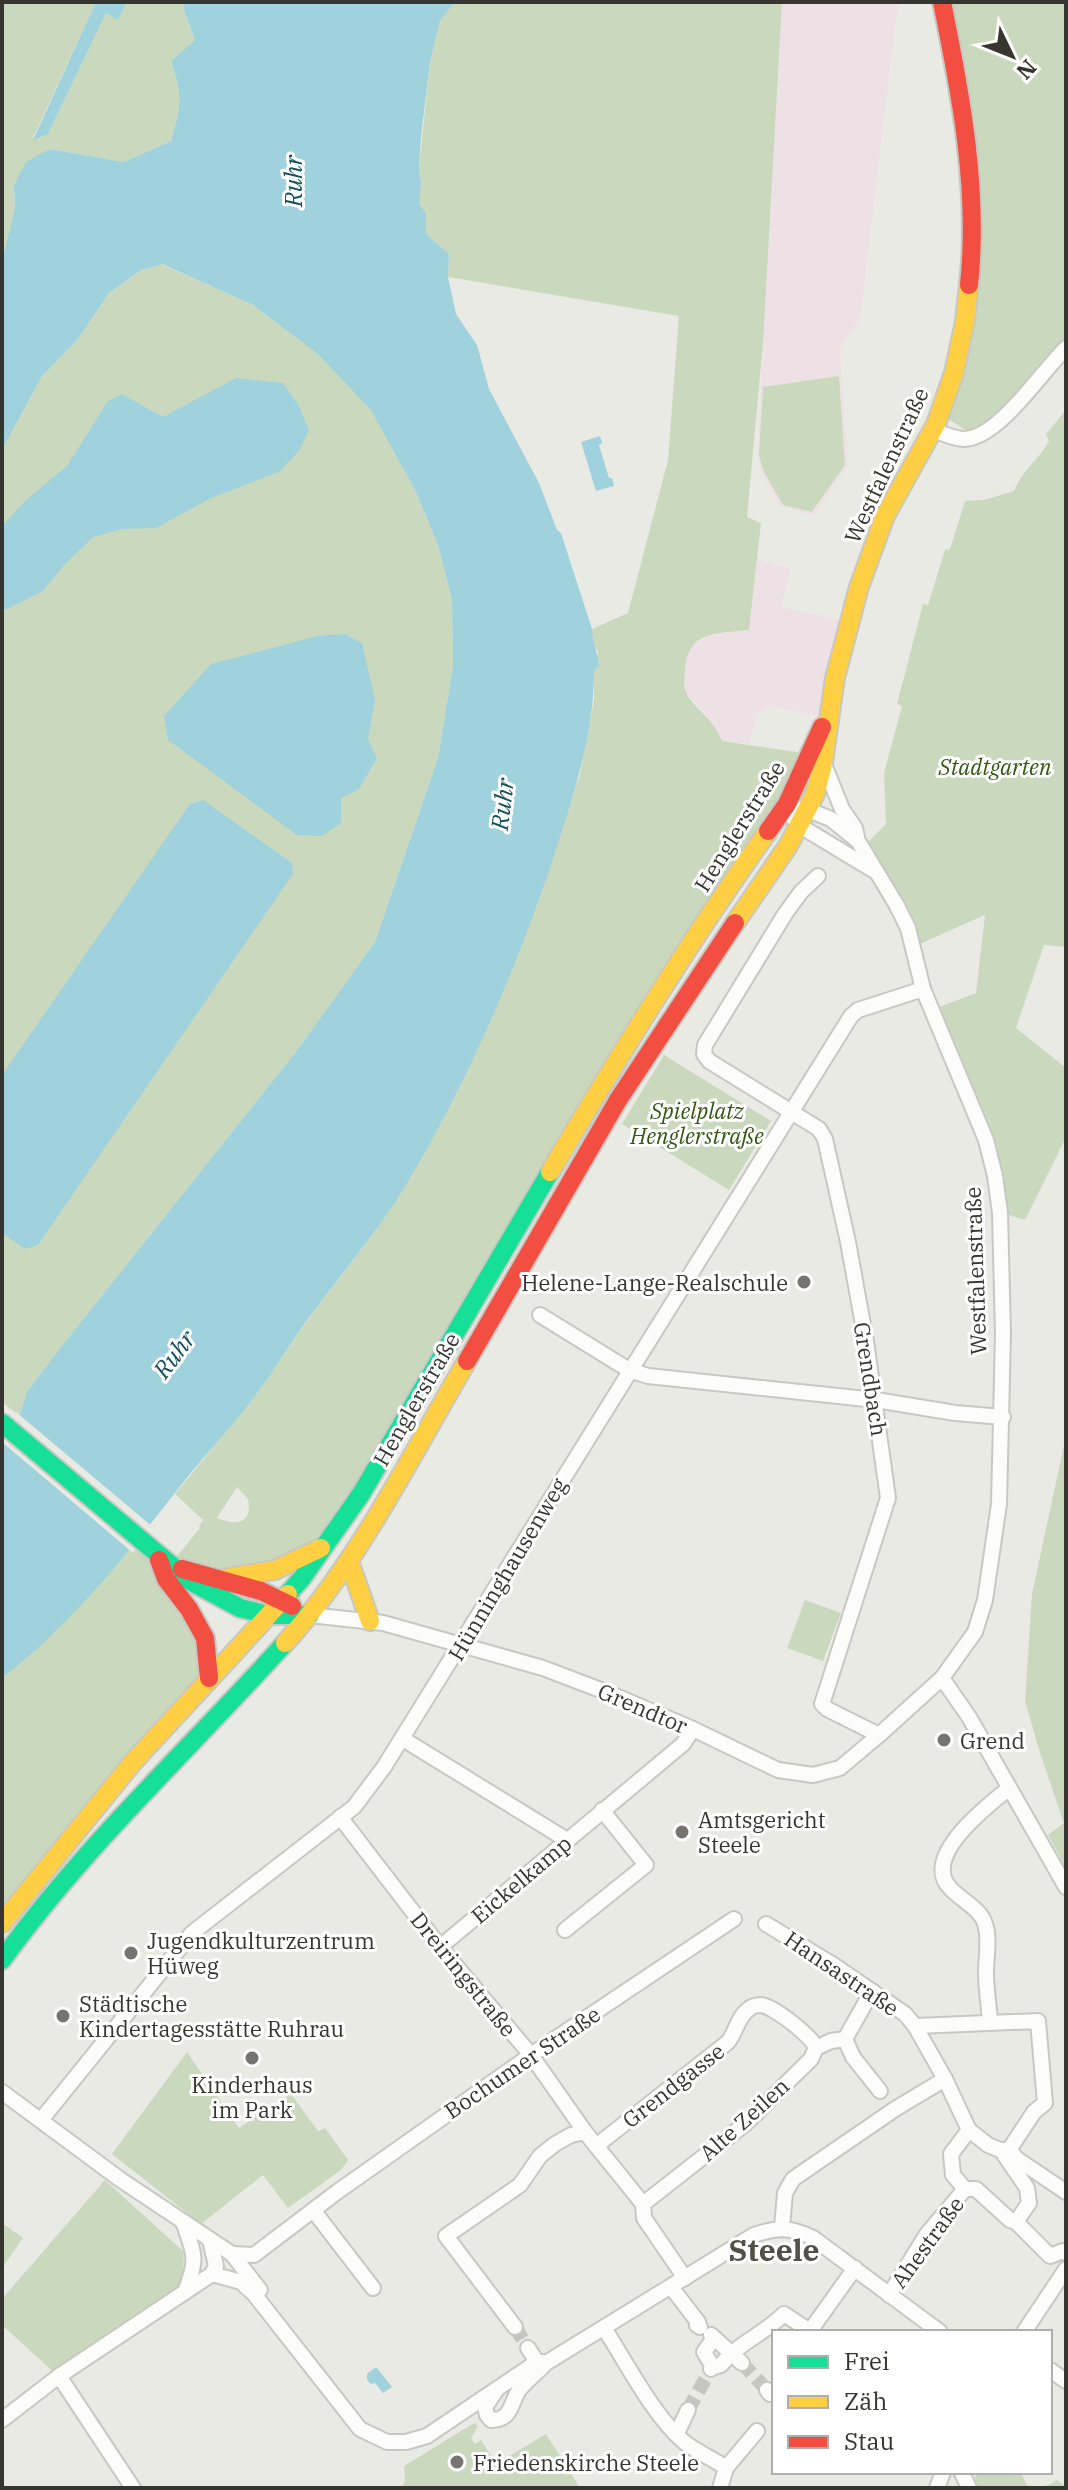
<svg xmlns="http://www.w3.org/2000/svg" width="1068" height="2490" font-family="'IBM Plex Serif',serif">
	<rect width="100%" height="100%" fill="#eaeae4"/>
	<g fill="#eee1e6">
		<path d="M782 2H898L860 319 840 347 848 465 814 515 780 506 760 471 757 456Z"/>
		<path d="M757 559 790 569 781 607 845 621 822 717 774 707 757 713 749 744 722 741 707 715 687 694 684 684 686 655 696 641 707 635 749 630Z"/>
	</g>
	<g fill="#cad9be" fill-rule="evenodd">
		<path d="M2 2H96L33 138 48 134 106 13 118 20 127 2H184V10L195 40 171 61C183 96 181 106 171 141L124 162 50 149 14 185 15 208 4 253 2 303Z"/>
		<path d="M455 2H782L763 343 747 517 761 523 749 630C715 634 688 630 685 671 684 680 683 688 688 696 700 714 712 717 722 741L810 754 370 1462 319 1539 295 1555 246 1570H217L173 1561 200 1528 199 1526 203 1520 175 1494 252 1400 312 1314 371 1237 395 1202 480 1040 538 902 580 774 594 700V671L598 652 592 643V629L628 613 668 460 679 316 448 277 449 254 426 234V213L418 204 421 183 419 168 430 62 440 21ZM237 1487 248 1499C253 1524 236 1526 217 1518Z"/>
		<path d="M945 2H1066V340L1034 372 992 427 969 432 940 414 972 267Z"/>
		<path d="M161 264 253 305 319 354 371 409 416 492 438 545 452 600 453 666 438 758 375 942 295 1053 57 1352 27 1392 19 1416 2 1402V450L42 376 78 339 109 293 141 270Z"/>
		<path d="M839 376 845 465 812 512 783 505 763 470 759 455 763 387Z"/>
		<path d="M1066 410V947L1044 945 1016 1028 1066 1068V1137L1025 1220 1003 1213 997 1176 934 1009 976 993 985 915 915 946 864 846 886 824 884 773 902 706 897 704 923 604 928 605 945 550 950 549 965 501 984 500 1014 491C1022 470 1039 460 1049 441L1046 434Z"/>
		<path d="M664 1055 771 1121 729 1190 622 1124Z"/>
		<path d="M1066 1436V1868L1048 1835 1064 1823 1041 1756 1025 1701 1032 1594Z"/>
		<path d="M135 1544 172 1572 189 1608 206 1678 2 1922V1678L58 1629Z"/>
		<path d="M805 1600 841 1613 823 1661 787 1648Z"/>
		<path d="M187 2052 239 2128 291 2094 318 2131 325 2128 348 2160 341 2170 288 2208 263 2175 201 2224 112 2154Z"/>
		<path d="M105 2180 184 2252 182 2290 58 2376 2 2325V2299Z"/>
		<path d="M2 2223 23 2238 2 2268Z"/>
		<path d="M474 2423 478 2426 471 2438 475 2444 481 2440 496 2464 546 2434 580 2488H401L405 2481 404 2466Z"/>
		<path d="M978 2472H1020L1027 2485C1039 2488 1047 2487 1057 2480L1064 2485 1066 2484V2488H978L975 2477Z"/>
	</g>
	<g fill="#9fd2dc">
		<path d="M96 2H127L118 20 106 13 48 134 33 140Z"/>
		<path d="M184 2H455L440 21 430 62 421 137 419 168 421 183 419 204 426 213V234L449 254 448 277 456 314 477 345 489 389 539 483 557 530 561 533 592 629C592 643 598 652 599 666L594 671C594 736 573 797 553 859 515 973 459 1103 394 1204 369 1241 341 1275 314 1311 292 1340 274 1371 252 1400 230 1429 205 1455 182 1484 128 1553 72 1624 2 1678V1436L19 1416 27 1392 57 1352 295 1053 375 942 438 758 453 666 452 600 438 545 416 492 371 410 319 355 253 305 162 264 141 270 109 293 78 339 42 376 2 450 4 253 15 208 14 185 26 162 50 149 124 162 171 141C181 106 183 96 171 61L195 40 184 10Z"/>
		<path d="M236 378 283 383 299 406 309 430 298 452 279 472 211 498 156 528 122 529 93 537 65 564 43 591 7 609H2V526L26 500 67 466 108 401 122 394 163 417Z"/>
		<path d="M600 436 602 443 599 445 609 478H612L614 486 596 491 581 442Z"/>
		<path d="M345 634 362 643 375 700 368 739 377 758 359 789 341 798V823L322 836 297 835 168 740 164 716 211 664 318 636Z"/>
		<path d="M203 800 292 863 293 874 38 1245 25 1249 2 1233V1075L190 804Z"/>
		<path d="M376 2367 392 2387 383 2393 375 2383 371 2384 367 2380V2374Z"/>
	</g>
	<path fill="#eaeae4" d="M16 1412 154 1528 133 1553 2 1442V1430Z"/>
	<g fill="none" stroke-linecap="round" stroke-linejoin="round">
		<g stroke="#c6c6c0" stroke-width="14" stroke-dasharray="14 7" stroke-linecap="butt">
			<path d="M515 2327 528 2348"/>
			<path d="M742 2363 767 2390"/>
			<path d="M688 2410 711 2369"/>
		</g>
		<g stroke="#c8c8c3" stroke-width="18">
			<g id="street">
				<path d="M934 430C944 434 954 439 964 439 998 439 1042 371 1066 348"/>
				<path d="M825 767 842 809 855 828 857 837"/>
				<path d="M787 804 793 818 800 826 873 870"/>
				<path d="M818 876 801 892 785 914 705 1045 704 1054 709 1061 819 1129 825 1139 848 1242 866 1341 888 1498 822 1704 827 1709 879 1735"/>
				<path d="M540 1315 629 1370 648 1376 876 1400 955 1413 1003 1417"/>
				<path d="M310 1615 383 1623 543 1668 611 1694 693 1729 778 1770 813 1775 840 1768 879 1735 942 1678 975 1632 985 1600 999 1504 1003 1334 1000 1213 995 1176 986 1140 923 989 908 928 896 904 858 841 831 819 803 808"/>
				<path d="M942 1678 969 1717 1066 1887"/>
				<path d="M403 1739 567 1840"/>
				<path d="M340 1817 440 1947 531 2055 585 2132 643 2204 644 2218 685 2278"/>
				<path d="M766 1924 835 1966 905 2014 915 2026 945 2079 969 2130 988 2145 1000 2150H1009L1017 2159 1066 2192"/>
				<path d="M565 1930 646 1865 602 1810"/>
				<path d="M440 1947 683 1744 693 1729"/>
				<path d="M990 2022C989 2005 986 1989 986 1973 986 1957 990 1938 985 1924 981 1909 961 1900 951 1889 919 1858 986 1807 1008 1789"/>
				<path d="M915 2026 1038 2021 1045 2103 1034 2112 1005 2156 1027 2188 1029 2203 1016 2222 1050 2256 1063 2251 1066 2253"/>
				<path d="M845 2039 853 2057 880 2091"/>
				<path d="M2 2092 121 2180 232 2254 260 2290"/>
				<path d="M41 2120 192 1933 354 1807 384 1767 851 1016 858 1010 923 989"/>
				<path d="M969 2130 951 2154 953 2175 965 2189H976L1010 2220 1016 2222"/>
				<path d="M596 2146 728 2042C736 2032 738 2016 749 2009 752 2006 756 2005 761 2005 773 2006 813 2037 816 2048"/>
				<path d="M643 2204 745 2124 811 2059 816 2048 831 2041 845 2039 872 1991"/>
				<path d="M313 2210 373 2288"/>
				<path d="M183 2222C195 2255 198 2259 185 2292"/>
				<path d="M782 2227 785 2193 793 2179 895 2109 945 2079"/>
				<path d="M210 2240 216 2266 212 2274"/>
				<path d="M232 2254 254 2255 337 2192 531 2055 734 1919"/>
				<path d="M212 2274 241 2282 254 2294 360 2429 387 2442H406L427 2436 537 2362H542"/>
				<path d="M671 2287 698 2322 697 2325 700 2327"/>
				<path d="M889 2295 927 2234 965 2189"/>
				<path d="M515 2327 446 2236 520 2185 540 2156 555 2144 571 2135 585 2132"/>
				<path d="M604 2328C626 2362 653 2415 683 2441 694 2451 713 2458 726 2468L720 2488"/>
				<path d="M1024 2332 1066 2269"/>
				<path d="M711 2335 742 2363"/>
				<path d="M528 2348 537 2362"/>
				<path d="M713 2367 704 2352 714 2338"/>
				<path d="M711 2369 713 2367 721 2365C738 2343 764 2334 784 2314L810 2331 855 2268"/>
				<path d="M1050 2370 1066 2381"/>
				<path d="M59 2376 133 2488"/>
				<path d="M497 2389 485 2407 487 2415 491 2420C512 2420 510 2404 519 2390 527 2380 538 2372 546 2363L754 2235C777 2227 792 2227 813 2238L940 2332"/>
				<path d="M767 2390 770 2394"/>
				<path d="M2 2420 59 2376 212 2274"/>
				<path d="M677 2433 688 2410"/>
				<path d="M726 2468 757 2431"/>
				<path d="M962 2473 969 2488"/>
				<path d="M937 2488 943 2472"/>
			</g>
		</g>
		<g stroke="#c8c8c3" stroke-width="22">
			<g id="fast">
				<path d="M2 1423 190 1581 240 1608 268 1615H310"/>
				<path d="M288 1594 302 1578 361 1494 550 1172"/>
				<path d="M2 1960C87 1843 189 1750 285 1643"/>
			</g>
		</g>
		<g stroke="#c8c8c3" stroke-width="22">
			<g id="slow">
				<path d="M735 923 788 846 815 794 822 769 835 678 859 587 885 516 936 424 954 373 965 321 969 285"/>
				<path d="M550 1172C619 1056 690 940 768 831"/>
				<path d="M349 1561 370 1621"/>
				<path d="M227 1578 275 1570 321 1548"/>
				<path d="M285 1643C360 1560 410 1457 467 1361"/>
				<path d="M2 1923 133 1762 288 1594"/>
			</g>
		</g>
		<g stroke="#c8c8c3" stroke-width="22">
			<g id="jam">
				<path d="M942 2C961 95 979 190 969 285"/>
				<path d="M768 831 787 804 822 727"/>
				<path d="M467 1361 618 1100 735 923"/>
				<path d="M159 1560 166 1579 189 1609 205 1638 209 1678"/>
				<path d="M182 1569 261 1591 292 1606"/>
			</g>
		</g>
		<use href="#street" stroke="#fcfcfb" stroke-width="14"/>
		<use href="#fast" stroke="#16e098" stroke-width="18"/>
		<use href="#slow" stroke="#ffcf43" stroke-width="18"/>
		<use href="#jam" stroke="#f24e42" stroke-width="18"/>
	</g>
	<g fill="#75746f" stroke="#fff" stroke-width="3">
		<circle cx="804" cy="1282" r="8"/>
		<circle cx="944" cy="1740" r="8"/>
		<circle cx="682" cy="1832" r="8"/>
		<circle cx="131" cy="1953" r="8"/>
		<circle cx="63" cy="2016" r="8"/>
		<circle cx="252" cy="2058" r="8"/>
		<circle cx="457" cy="2462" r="8"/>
	</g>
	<g text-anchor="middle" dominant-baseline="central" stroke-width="6" stroke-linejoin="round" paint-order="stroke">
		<g font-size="22" fill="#363530" stroke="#fff">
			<text transform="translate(886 465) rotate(-65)">Westfalenstraße</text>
			<text transform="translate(739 826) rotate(-58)">Henglerstraße</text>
			<text transform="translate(975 1271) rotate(-92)">Westfalenstraße</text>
			<text transform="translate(871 1379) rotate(81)">Grendbach</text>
			<text transform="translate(416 1399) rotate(-60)">Henglerstraße</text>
			<text transform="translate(507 1569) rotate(-59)">Hünninghausenweg</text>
			<text transform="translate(643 1708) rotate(23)">Grendtor</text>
			<text transform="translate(521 1879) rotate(-40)">Eickelkamp</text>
			<text transform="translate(842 1973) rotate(34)">Hansastraße</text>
			<text transform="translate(464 1974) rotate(51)">Dreiringstraße</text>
			<text transform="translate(522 2062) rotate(-34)">Bochumer Straße</text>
			<text transform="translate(673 2085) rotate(-38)">Grendgasse</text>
			<text transform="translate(744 2119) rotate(-42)">Alte Zeilen</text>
			<text transform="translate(927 2242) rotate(-54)">Ahestraße</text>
		</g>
		<g font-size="22" font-style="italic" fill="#325711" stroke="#fff">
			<text x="995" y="766">Stadtgarten</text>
			<text x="697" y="1110">Spielplatz<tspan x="697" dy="25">Henglerstraße</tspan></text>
		</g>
		<g font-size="22" fill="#363530" stroke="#fff" text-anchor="start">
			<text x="788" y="1282" text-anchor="end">Helene-Lange-Realschule</text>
			<text x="960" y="1740">Grend</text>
			<text x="698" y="1819">Amtsgericht<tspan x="698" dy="25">Steele</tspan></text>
			<text x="147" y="1940">Jugendkulturzentrum<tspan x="147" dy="25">Hüweg</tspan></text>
			<text x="79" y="2003">Städtische<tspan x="79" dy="25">Kindertagesstätte Ruhrau</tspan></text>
			<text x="252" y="2084" text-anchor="middle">Kinderhaus<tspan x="252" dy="25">im Park</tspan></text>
			<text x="473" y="2462">Friedenskirche Steele</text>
		</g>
		<g font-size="24" font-style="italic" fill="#12505d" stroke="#fff">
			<text transform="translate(293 181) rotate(-90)">Ruhr</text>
			<text transform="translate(502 804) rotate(-83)">Ruhr</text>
			<text transform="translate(174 1354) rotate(-53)">Ruhr</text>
		</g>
		<g font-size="30" font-weight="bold" fill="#535147" stroke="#fff">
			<text x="774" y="2249">Steele</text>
		</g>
	</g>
	<rect width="1068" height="2490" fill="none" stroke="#363530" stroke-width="8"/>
	<rect x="772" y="2330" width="280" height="144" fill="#ffffff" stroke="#afaeac" stroke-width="2"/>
	<rect x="788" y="2356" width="40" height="12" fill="#16e098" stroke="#afaeac" stroke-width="2"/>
	<text x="844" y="2370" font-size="24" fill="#363530">Frei</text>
	<rect x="788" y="2396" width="40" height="12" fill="#ffcf43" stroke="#afaeac" stroke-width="2"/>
	<text x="844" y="2410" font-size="24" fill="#363530">Zäh</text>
	<rect x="788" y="2436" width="40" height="12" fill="#f24e42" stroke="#afaeac" stroke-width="2"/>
	<text x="844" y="2450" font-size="24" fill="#363530">Stau</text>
	<g transform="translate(1012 56) rotate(133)" stroke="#ffffff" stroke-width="6" paint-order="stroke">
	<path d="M0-6L14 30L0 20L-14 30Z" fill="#363530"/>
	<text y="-12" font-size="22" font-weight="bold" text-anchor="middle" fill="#363530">N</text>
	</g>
</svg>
